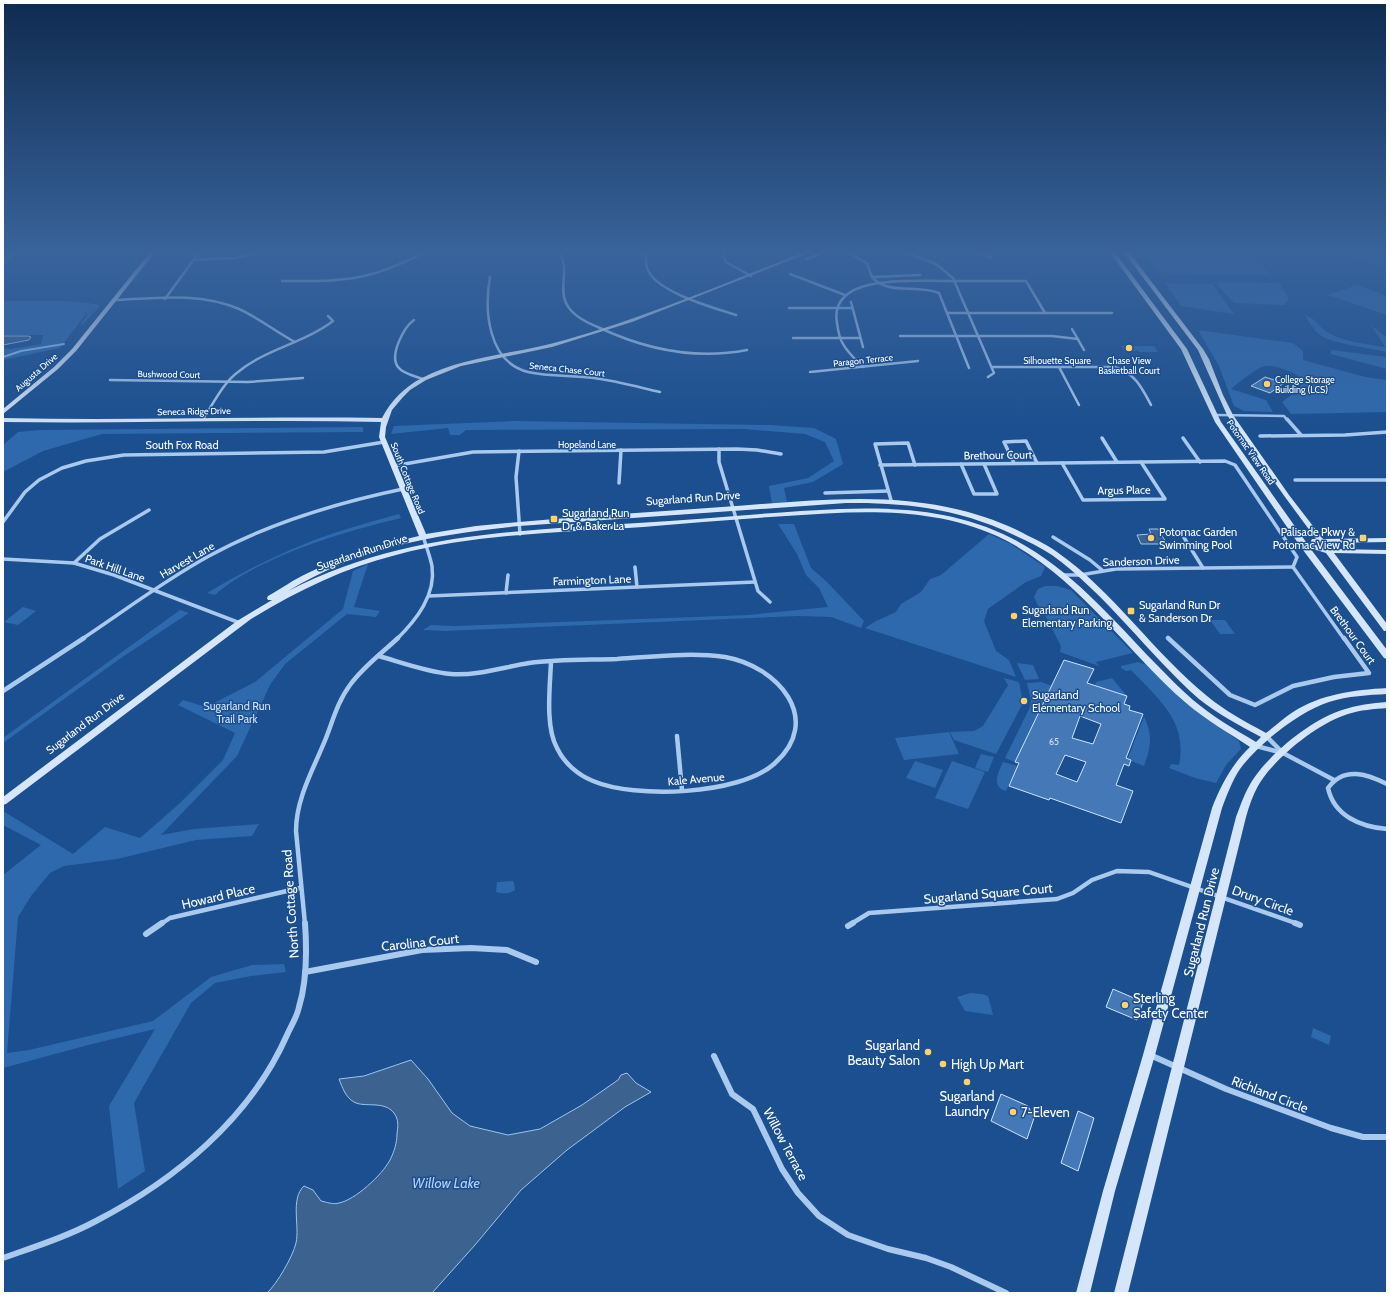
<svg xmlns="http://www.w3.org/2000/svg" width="1390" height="1296" font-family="Cabin,sans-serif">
	<rect width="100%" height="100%" fill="#1b4f8f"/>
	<g fill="#2e69ad">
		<path d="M1141 251H1245L1251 254 1271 275 1160 273Z"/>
		<path d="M1339 251H1387V268Z"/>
		<path d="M1215 282 1279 283 1289 299 1284 305 1234 303Z"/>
		<path d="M1165 283 1212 284 1234 314 1181 306Z"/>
		<path d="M1357 285 1387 296V315L1328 295Z"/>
		<path d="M3 301H66L96 304 100 306 83 324H81L88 314 83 311 86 314 60 348 3 360V348L11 349 41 344 43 335H3Z"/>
		<path d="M1305 315C1316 319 1318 326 1327 332 1343 342 1367 344 1385 347L1371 325 1387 338V352C1370 348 1336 344 1323 337 1315 333 1309 322 1305 315Z"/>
		<path d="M1198 330 1293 343 1303 351V360L1365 377 1387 380V412L1291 414 1282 402 1299 389 1303 379C1294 372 1273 363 1262 367 1255 369 1237 384 1231 389L1266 400 1273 412 1244 411 1234 406 1219 366Z"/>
		<path d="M1121 346H1154L1158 352H1139L1137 350V351H1125Z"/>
		<path d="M1331 350 1387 357V369L1331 354Z"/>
		<path d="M514 421 770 425 814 428 836 439 843 464 813 482 784 488 787 502 772 504 769 486 808 478 834 461 825 442 805 434 744 429 466 430 460 435H450L448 428 391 434 394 426Z"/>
		<path d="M363 427V432L102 434 43 451 3 472V445L18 432 39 430Z"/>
		<path d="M399 514 401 518C346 531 257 557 215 595L207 593C247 569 290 548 334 533 355 526 377 520 399 514Z"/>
		<path d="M778 524H794L811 568 827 582 864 621 861 628 831 617 799 616 444 631 423 630 431 625 454 626 748 615 828 607 819 588 806 575 797 554Z"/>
		<path d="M989 534 1011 544 1045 567 1041 576 1026 582 988 609 984 621 996 651 1009 660 1016 677 865 628 876 621 896 612 901 604 921 592 930 579 941 575Z"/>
		<path d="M368 564 354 607 380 611 376 617 347 614 285 664 270 685 237 756 161 835 194 829 259 824 252 836 196 840 117 859 64 866 50 873 31 896 18 917 7 1053 29 1050 153 1021 211 977 252 965 284 964 286 972 251 976 215 983 191 1003 134 1103 145 1171 118 1189 109 1106 155 1029 92 1044 3 1068V875L41 845 3 825V811L73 854 105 827 140 838 180 803 223 760 235 733 178 705 183 700 206 707 255 682 343 609 353 571Z"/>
		<path d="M1045 586H1057L1071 590 1133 653 1096 662 1099 666 1060 652 1061 646 1043 611 1040 610 1034 597 1038 589Z"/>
		<path d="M23 607 36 611 18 625 4 622Z"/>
		<path d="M180 610 189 613 121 658 3 743V738Z"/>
		<path d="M1210 620H1225L1235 634H1220Z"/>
		<path d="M1138 662 1147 665 1184 702 1239 741 1241 749 1226 765 1216 783 1195 778 1169 768 1171 764 1179 765C1188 721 1158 699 1131 670L1126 671 1121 668V666Z"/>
		<path d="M1017 663 1033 665 1039 679 1025 680Z"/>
		<path d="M1004 678 1019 682 1023 703 996 754 954 740 950 732 974 731 983 726 1008 685Z"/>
		<path d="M1112 678 1127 696 1095 686 1096 682Z"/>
		<path d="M1041 682 1052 686 1015 762 1005 758 1030 707 1031 700 1027 683Z"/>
		<path d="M1144 717C1153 735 1151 747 1144 766L1131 761V759L1128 758Z"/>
		<path d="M949 732 959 754 904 760 895 738Z"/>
		<path d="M981 754 994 757 988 772 975 768Z"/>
		<path d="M915 761 943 770 935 788 906 778Z"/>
		<path d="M952 761 985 772 968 809 935 798Z"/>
		<path d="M1003 762 1018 766 1006 791C990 787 999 771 1003 762Z"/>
		<path d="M513 881 514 883 515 890C510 894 501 894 496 892L497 882Z"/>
		<path d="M970 993 982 994 988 996 993 1015 965 1011 957 997Z"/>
		<path d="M1313 1028 1331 1036 1329 1045 1311 1037Z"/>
	</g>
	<g fill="#3c6290" stroke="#9cc4f0">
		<path d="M3 336H28L31 337 29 340 3 345Z"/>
		<path d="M1149 529H1158L1167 544H1141L1137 535 1151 534Z"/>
		<path d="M411 1060 428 1079 452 1113 470 1126 508 1135 540 1129 582 1105 618 1080 621 1075 627 1073 636 1083 651 1092 625 1107 567 1150 521 1190 475 1245 432 1293H267C277 1284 293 1256 296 1243 300 1226 290 1199 304 1186L313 1190 321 1201C326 1202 334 1205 339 1203 355 1200 382 1175 390 1160 394 1152 397 1143 397 1134 398 1126 399 1120 394 1113 384 1100 364 1108 354 1102 346 1098 342 1087 339 1079L364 1076Z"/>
	</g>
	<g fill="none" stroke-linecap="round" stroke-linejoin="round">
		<path stroke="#9cc4f0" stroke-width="2" d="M3 357 21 351 64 344"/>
	</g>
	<g fill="#4478b7" stroke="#cfe3fa" fill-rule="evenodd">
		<path d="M6 251H19L3 264V254Z"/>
		<path d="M1265 377 1284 383 1270 393 1251 386Z"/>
		<path d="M1064 660 1094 669 1087 683 1127 696 1124 704 1130 706 1129 710 1143 714 1126 758 1131 760 1129 766 1124 764 1116 785 1133 791 1121 823 1050 798 1049 800 1009 786 1019 763 1015 762ZM1080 716 1101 724 1093 744 1072 738ZM1065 755 1086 762 1077 782 1056 774Z"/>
		<path d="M1113 989 1143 1002 1137 1020 1106 1007Z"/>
		<path d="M1001 1094 1028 1106 1034 1118 1027 1139 991 1121Z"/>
		<path d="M1078 1111 1094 1118 1078 1171 1061 1163Z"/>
	</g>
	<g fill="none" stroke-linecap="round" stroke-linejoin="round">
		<g stroke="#a9c9ee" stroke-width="2.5">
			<path d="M558 251C571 268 558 286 566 303 572 316 588 323 600 328 647 350 695 360 747 350"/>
			<path d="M645 251C646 258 645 266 649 272 660 293 714 308 736 315"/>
			<path d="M722 251 726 262 751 276"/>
			<path d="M902 251 936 264 953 278 994 373 988 377"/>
			<path d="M974 251 991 257"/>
			<path d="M846 252 867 263C869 268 870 274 873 278 888 295 918 284 939 293L969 368"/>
			<path d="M194 260 234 258 266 251"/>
			<path d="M790 274 845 295"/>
			<path d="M490 277C484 311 488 362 528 372 549 377 573 375 594 378 617 381 638 387 660 392"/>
			<path d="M872 277 920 275"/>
			<path d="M282 281C311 281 340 282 368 275 389 270 409 260 428 251"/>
			<path d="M165 299 200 251"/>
			<path d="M115 300C156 298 200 292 239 309 259 318 276 332 295 342"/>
			<path d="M851 302 863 347"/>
			<path d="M789 308H852"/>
			<path d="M947 313H1112"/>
			<path d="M414 320C404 327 389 355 398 367 403 374 415 376 423 379"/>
			<path d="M1072 329 1084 350"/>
			<path d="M900 336H1052L1078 339"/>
			<path d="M793 338H860"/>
			<path d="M863 367C856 360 848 353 843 344 839 338 838 330 837 323 828 273 916 281 946 281 973 281 999 281 1026 281L1045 313"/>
			<path d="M992 367H1115C1135 373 1142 388 1151 405"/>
			<path d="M1059 367 1079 405"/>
			<path d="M810 372 918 361"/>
			<path d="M110 380 248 382 303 378"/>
			<path d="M1215 415 1284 416 1287 420"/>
			<path d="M203 419C214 403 222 384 238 372 266 349 304 343 333 321L328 316"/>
		</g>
		<g stroke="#a9c9ee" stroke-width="3.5">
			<path d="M1287 419 1301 435"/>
			<path d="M1260 436 1345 435 1387 432"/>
			<path d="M1102 438 1117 462"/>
			<path d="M1183 438 1200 462"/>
			<path d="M719 449V462L758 591 770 602"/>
			<path d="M519 451 516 477 520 534"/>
			<path d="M1014 463 1004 442 1026 441 1037 463"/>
			<path d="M1062 463 1083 500 1165 499 1141 462"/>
			<path d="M961 464 974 494H997L984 464"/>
			<path d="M880 465 1225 461 1235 465 1297 557 1293 567 1344 639"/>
			<path d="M393 466 473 452 737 449 757 450 781 454"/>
			<path d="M1295 480H1387"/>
			<path d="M619 483 621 450"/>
			<path d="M825 493 888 491"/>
			<path d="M891 500 875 444 908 443 915 465"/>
			<path d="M3 522 25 492 39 480 62 468 86 461 124 455 324 452 384 442"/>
			<path d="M1183 536 1203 568"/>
			<path d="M1053 537 1090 560 1102 570"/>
			<path d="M3 559 74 563 114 575 240 623"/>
			<path d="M74 563 100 539 149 510"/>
			<path d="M635 567 637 587"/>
			<path d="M1063 575H1080L1116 569 1293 567"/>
			<path d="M506 593 508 575"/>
			<path d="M429 596 755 582"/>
			<path d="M82 639C124 611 165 580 209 556 269 523 336 503 403 489"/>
			<path d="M397 639C417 619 436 595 432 566 430 556 426 546 423 536"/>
		</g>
		<g stroke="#a9c9ee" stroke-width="4.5">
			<path d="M1168 638 1230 695 1255 705 1293 686 1334 677 1369 673 1344 638"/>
			<path d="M379 656C403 663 427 672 451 674 477 676 504 667 529 663 558 659 588 660 617 659 652 657 689 652 725 657 777 666 825 719 774 764 739 795 635 799 593 781 578 775 564 763 557 748 545 726 550 687 551 662"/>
			<path d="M3 691 84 638"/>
			<path d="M677 736 682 790"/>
			<path d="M1267 737 1282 752"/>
			<path d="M1256 746 1283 753 1334 780"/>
			<path d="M1387 784C1367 774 1344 766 1328 788 1334 816 1361 827 1387 829"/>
			<path d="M161 924 170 918 300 888"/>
			<path d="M305 924 296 831C296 798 314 768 326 738 333 720 338 701 350 685 363 667 382 653 398 638"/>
			<path d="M851 924 869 913 1057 899 1073 893 1092 880 1117 871 1149 872 1298 924"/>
		</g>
		<g stroke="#a9c9ee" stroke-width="6">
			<path d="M1295 923 1300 925"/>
			<path d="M848 926 853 923"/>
			<path d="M146 934 162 923"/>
			<path d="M305 972 422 950 471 948 507 950 536 962"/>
			<path d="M1150 1055 1226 1089 1331 1128 1363 1137H1387"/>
			<path d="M714 1056 732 1094 753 1109 782 1169 798 1193 819 1216 848 1235 888 1249 926 1258 951 1267 1006 1293"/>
			<path d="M3 1258C34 1247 66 1237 96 1221 175 1180 250 1119 287 1035 291 1026 297 1017 299 1007 307 981 307 951 305 923"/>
		</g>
		<g fill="#d6e6fa" fill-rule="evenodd">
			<path d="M151 251H156L76 351 58 369 3 414V409L54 367 72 349Z"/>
			<path d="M807 251H814L632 322 552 347 461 366 426 380 410 390 403 397 392 410 386 427 385 437 426 534 476 526 519 522C587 516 655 512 722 507 825 500 920 485 1017 530 1030 537 1045 543 1057 552 1114 592 1153 652 1207 696 1225 711 1246 722 1266 733 1275 726 1284 718 1293 712 1321 694 1354 690 1387 688V694C1368 695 1348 696 1329 702 1300 711 1258 744 1240 769 1232 781 1227 795 1222 808L1155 1055 1115 1191 1090 1293H1076L1103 1191 1143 1055 1212 808C1221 785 1232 764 1250 747 1229 733 1206 720 1186 703 1123 648 1076 573 997 536 931 506 857 511 786 516 738 519 690 523 643 527 560 533 477 533 396 555 344 568 297 591 251 619L6 804 3 805V797L237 621 272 600H268L267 598 268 596C281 589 294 579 308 573 344 555 381 544 419 536L379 437 381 422C255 419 129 424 3 422V418C129 421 256 416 382 418 391 401 404 387 422 378 466 355 518 354 565 340 647 317 727 282 807 251ZM846 503C905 502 960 509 1014 535 1027 541 1040 547 1052 555 1106 594 1148 654 1199 699 1218 714 1240 726 1261 737L1256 742C1234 729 1212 716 1193 700 1179 688 1167 675 1154 662 1108 614 1064 562 1003 534 951 510 895 507 840 509 772 512 705 519 638 523 514 531 401 533 288 591 363 546 434 535 519 526Z"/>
			<path d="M822 251H830L808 260 804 259Z"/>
			<path d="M1109 251H1114L1187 349 1221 422 1306 542 1322 547 1319 543H1312L1311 541 1312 539H1316L1285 497 1227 415 1198 350 1123 251H1128L1203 349 1209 359 1223 395 1233 415 1289 495 1323 539 1387 538V542L1326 543 1330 549 1387 550V554L1334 553 1387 624V631H1384L1326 553 1310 548 1387 650V659L1384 658 1300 546 1215 422 1181 349Z"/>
			<path d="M1387 702V708C1374 709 1360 710 1348 714 1318 723 1273 759 1258 786 1253 795 1249 806 1246 817L1128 1293H1114L1236 817C1241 804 1245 792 1252 781 1269 754 1312 719 1342 710 1357 705 1372 703 1387 702Z"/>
		</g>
	</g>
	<linearGradient id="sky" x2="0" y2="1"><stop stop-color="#0f2b4f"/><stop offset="0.58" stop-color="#39639b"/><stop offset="1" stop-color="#39639b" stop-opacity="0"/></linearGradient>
	<rect width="1390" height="433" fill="url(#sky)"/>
	<g fill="#ffd166" stroke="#1b4f8f" stroke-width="1.5">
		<circle cx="1129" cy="348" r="4"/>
		<circle cx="1267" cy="384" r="4"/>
		<rect x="550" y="515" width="8" height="8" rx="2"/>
		<circle cx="1151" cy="538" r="4"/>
		<rect x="1359" y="534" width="8" height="8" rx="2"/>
		<rect x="1127" y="607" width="8" height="8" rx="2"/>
		<circle cx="1014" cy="616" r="4"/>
		<circle cx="1024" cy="701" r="4"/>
		<circle cx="1125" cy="1005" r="4"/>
		<circle cx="928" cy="1052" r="4"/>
		<circle cx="943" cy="1064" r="4"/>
		<circle cx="967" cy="1082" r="4"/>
		<circle cx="1013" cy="1112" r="4"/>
	</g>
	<g text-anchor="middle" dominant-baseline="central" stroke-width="3" stroke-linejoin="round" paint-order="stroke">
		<g font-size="9" fill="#fff" stroke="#1b4f8f">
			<text transform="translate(863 360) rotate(-6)">Paragon Terrace</text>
			<text x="1057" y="360">Silhouette Square</text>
			<text transform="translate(567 369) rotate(6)">Seneca Chase Court</text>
			<text transform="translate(36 372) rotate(-41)">Augusta Drive</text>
			<text transform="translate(169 374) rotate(1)">Bushwood Court</text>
			<text transform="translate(194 411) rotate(-1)">Seneca Ridge Drive</text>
			<text x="587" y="444">Hopeland Lane</text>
			<text transform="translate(1251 452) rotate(55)">Potomac View Road</text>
			<text transform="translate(408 478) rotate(68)">South Cottage Road</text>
		</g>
		<g font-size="9" fill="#fff" stroke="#1b4f8f">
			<text x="1129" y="360">Chase View<tspan x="1129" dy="10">Basketball Court</tspan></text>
			<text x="1275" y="379" text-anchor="start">College Storage<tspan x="1275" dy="10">Building (LCS)</tspan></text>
		</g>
		<g font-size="9" fill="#d0dded">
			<text x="1054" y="741">65</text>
		</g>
		<g font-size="11" fill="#fff" stroke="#1b4f8f">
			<text x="182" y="445">South Fox Road</text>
			<text transform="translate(998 455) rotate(-1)">Brethour Court</text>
			<text transform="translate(1124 490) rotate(-1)">Argus Place</text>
			<text transform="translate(693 498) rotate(-4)">Sugarland Run Drive</text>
			<text transform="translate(362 552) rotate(-18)">Sugarland Run Drive</text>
			<text transform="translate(187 560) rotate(-30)">Harvest Lane</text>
			<text transform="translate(1141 561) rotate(-2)">Sanderson Drive</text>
			<text transform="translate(115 568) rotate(19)">Park Hill Lane</text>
			<text transform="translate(592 580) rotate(-2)">Farmington Lane</text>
			<text transform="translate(1353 635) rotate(54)">Brethour Court</text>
			<text transform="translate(85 723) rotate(-37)">Sugarland Run Drive</text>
			<text transform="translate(696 779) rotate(-5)">Kale Avenue</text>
		</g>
		<g font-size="11" fill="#fff" stroke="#1b4f8f" text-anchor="start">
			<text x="562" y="513">Sugarland Run<tspan x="562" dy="13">Dr &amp; Baker La</tspan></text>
			<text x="1159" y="532">Potomac Garden<tspan x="1159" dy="13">Swimming Pool</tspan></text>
			<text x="1355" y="532" text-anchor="end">Palisade Pkwy &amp;<tspan x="1355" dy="13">Potomac View Rd</tspan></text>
			<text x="1139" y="605">Sugarland Run Dr<tspan x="1139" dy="13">&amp; Sanderson Dr</tspan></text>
			<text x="1022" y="610">Sugarland Run<tspan x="1022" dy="13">Elementary Parking</tspan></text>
			<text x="1032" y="695">Sugarland<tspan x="1032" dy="13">Elementary School</tspan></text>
		</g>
		<g font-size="11" fill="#cfe3fa" stroke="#1b4f8f">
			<text x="237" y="706">Sugarland Run<tspan x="237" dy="13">Trail Park</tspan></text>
		</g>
		<g font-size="13" fill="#fff" stroke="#1b4f8f">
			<text transform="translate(988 893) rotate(-5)">Sugarland Square Court</text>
			<text transform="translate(218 896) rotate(-13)">Howard Place</text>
			<text transform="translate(1263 900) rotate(20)">Drury Circle</text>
			<text transform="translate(290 904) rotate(-94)">North Cottage Road</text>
			<text transform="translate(1201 922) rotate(-76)">Sugarland Run Drive</text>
			<text transform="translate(420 942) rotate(-6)">Carolina Court</text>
			<text transform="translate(1270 1094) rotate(21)">Richland Circle</text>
			<text transform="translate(786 1144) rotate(62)">Willow Terrace</text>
		</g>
		<g font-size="13" fill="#fff" stroke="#1b4f8f" text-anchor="start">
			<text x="1133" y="998">Sterling<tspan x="1133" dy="15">Safety Center</tspan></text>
			<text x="920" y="1045" text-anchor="end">Sugarland<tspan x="920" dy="15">Beauty Salon</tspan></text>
			<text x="951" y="1064">High Up Mart</text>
			<text x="967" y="1096" text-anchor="middle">Sugarland<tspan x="967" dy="15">Laundry</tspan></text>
			<text x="1021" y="1112">7-Eleven</text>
		</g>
		<g font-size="14" font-style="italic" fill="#b5d3f5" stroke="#1b4f8f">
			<text x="446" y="1183">Willow Lake</text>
		</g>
	</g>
	<rect width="1390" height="1296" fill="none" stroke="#ffffff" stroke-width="8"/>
</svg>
